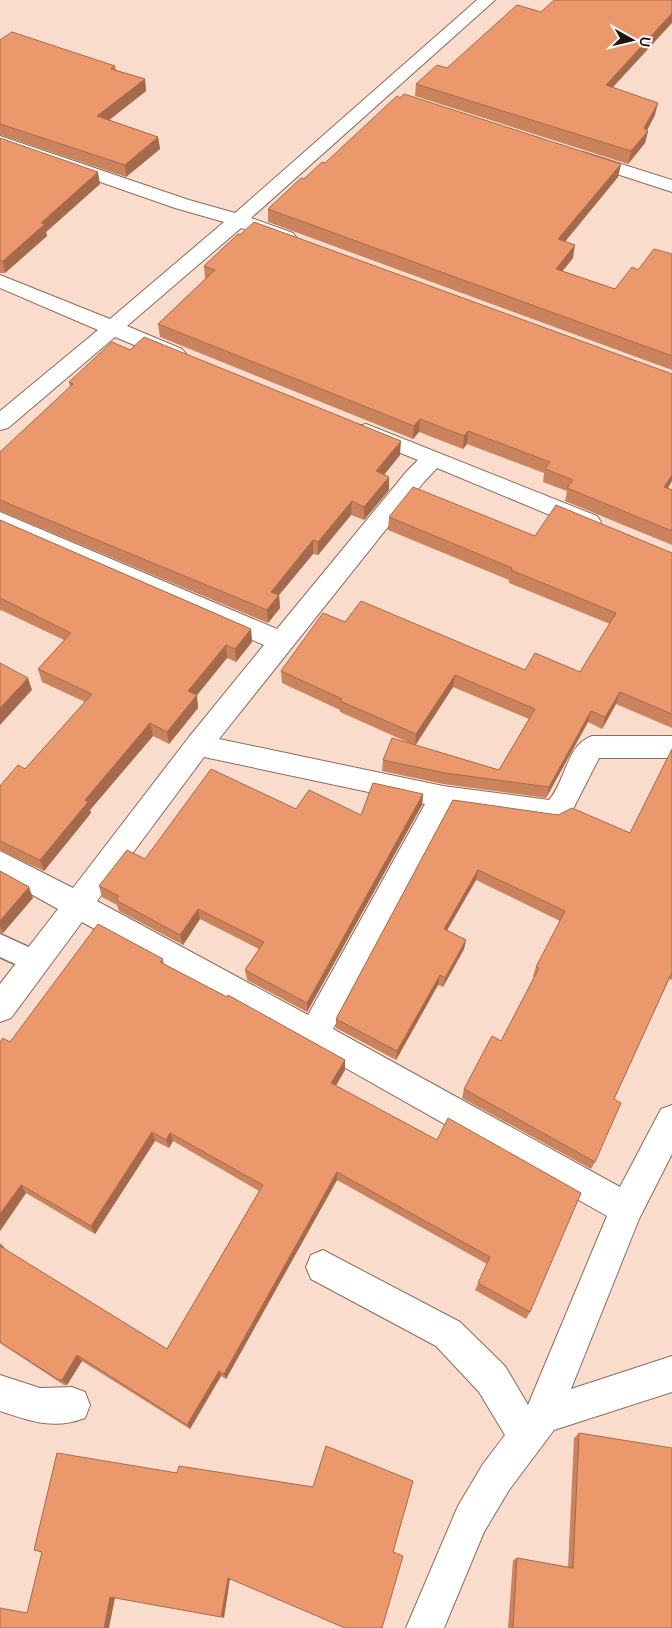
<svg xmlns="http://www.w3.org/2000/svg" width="672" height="1628" font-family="Lato,sans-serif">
	<rect width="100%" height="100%" fill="#fadccd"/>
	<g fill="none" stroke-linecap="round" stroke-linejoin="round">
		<g stroke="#8c6b5a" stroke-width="3">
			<path id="lane" d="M0 934 44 954 47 962 44 970 35 973 0 957Z"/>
		</g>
		<g stroke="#8c6b5a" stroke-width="2">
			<g id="street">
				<path d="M477 0H495L251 218 293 233 296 237 293 241C277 245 256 233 241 228L127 326 182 349 186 354 182 359 175 361 168 359 115 337 8 428 0 430V411L98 330 0 288V275L110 319 224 222 175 208 0 147V136L189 200 235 213Z"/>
				<path d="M583 152 672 180V192L577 161 574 157 577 153Z"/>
				<path d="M366 424 597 516 601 522 597 528 589 530 581 528 437 468 423 483 219 739 443 786 549 800C566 781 566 745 592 736H672V758H599L571 813 565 820 555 824 450 809 333 1029 620 1187 661 1109 672 1105V1154L639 1219 571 1389 672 1356V1392L554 1430 509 1490 484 1532 444 1628H406L458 1506 483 1464 505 1435 479 1392 436 1346 311 1279 306 1267 311 1255 323 1250 460 1322 505 1366 528 1405 607 1216 303 1044 82 922 11 1018 0 1022V984L58 909 0 877V851L73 888 189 737 264 645 0 530V512L277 629 407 471 418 460 358 436 355 431 358 426ZM204 757 425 804 308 1015 97 901Z"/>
				<path d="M0 1375 40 1388 72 1387 85 1392 90 1405 85 1418C54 1430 30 1421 0 1411Z"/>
			</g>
		</g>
		<use href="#lane" fill="#fff" fill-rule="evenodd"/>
		<use href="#street" fill="#fff" fill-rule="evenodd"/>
	</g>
	<g fill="#cb835e" fill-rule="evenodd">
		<path d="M0 40 115 66 116 70 145 79 146 91 109 120 158 137 160 149 126 177 0 135Z"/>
		<path d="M447 68 613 87 655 115 647 130 648 131 645 143 628 164 415 96 416 84Z"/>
		<path d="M0 138 100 184 46 232 47 236 5 273H0Z"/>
		<path d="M325 163 621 164 618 177 565 242 573 258 562 271 615 289 638 270 672 254V370L268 222V209L304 179Z"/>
		<path d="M238 234 672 481 668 488 672 490V545L565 501 567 491 543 482 544 473 467 444 463 449 419 432 413 439 160 337 158 324 205 279 204 266Z"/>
		<path d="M69 382 400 455 384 474 389 490 364 520 351 515 318 555 313 554 279 595 280 608 268 623 0 511V452L70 387Z"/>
		<path d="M389 517 672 553V728L616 704 602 729 588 722 546 798 443 784 382 771 383 760 414 745 340 712V710L282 683 281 671 345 622 525 670 580 672 610 624 509 583V580L388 530ZM453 687 529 719 499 770 415 745Z"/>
		<path d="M0 520 251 629 252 642 236 662 227 658 196 695 198 708 169 744 153 736 90 810 91 813 44 871 0 851V786L25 769 85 702 42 682 38 669 64 640 1 610 0 611Z"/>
		<path d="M672 749V980L669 979 614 1099 595 1162 591 1169 462 1098 464 1089 501 1041 534 977 533 976 536 967 560 921 476 880 447 930 466 940 464 949 443 987 438 985 396 1060 336 1028V1019L453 800 630 833Z"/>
		<path d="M423 794 422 805 307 1012 247 980 245 970 259 949 200 919 183 945 119 911 117 905 102 897 99 886 145 859 296 809 361 815Z"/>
		<path d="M0 871 33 898 3 933H0Z"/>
		<path d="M163 959 164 964 345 1060V1070L336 1086 437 1140 530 1312 526 1319 475 1290 487 1264 337 1180 226 1379 221 1376 190 1429 82 1361 67 1385H64L0 1343V1243L7 1251 167 1349 259 1191 173 1141 169 1148 155 1141 95 1234 26 1193 0 1231 10 1042Z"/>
		<path d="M579 1433 672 1628H508L513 1560 517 1558 568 1567 574 1438Z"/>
	</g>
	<g fill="#a56a4c">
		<path d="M672 13V23L604 97 606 85Z"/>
		<path d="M145 79 146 91 99 128 97 116Z"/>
		<path d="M658 103 655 115 644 136 648 131 645 143 628 164 631 151Z"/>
		<path d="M158 137 160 149 126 177 125 165Z"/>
		<path d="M621 164 618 177 556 252 558 239Z"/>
		<path d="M98 172 100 184 46 232 47 236 5 273 3 261 41 223Z"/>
		<path d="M575 245 573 258 554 282 556 269Z"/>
		<path d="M420 419 419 432 413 439 414 426Z"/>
		<path d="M468 431 467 444 463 449 464 436Z"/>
		<path d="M401 441 400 455 376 485V471Z"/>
		<path d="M672 475V481L661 499 664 487Z"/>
		<path d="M389 477V490L364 520V507Z"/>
		<path d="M352 501 351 515 318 555V542Z"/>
		<path d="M313 540V554L279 595 280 608 268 623 267 610 271 592Z"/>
		<path d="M251 629 252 642 236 662 235 649Z"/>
		<path d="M226 645 227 658 190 704 188 691Z"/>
		<path d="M455 675 453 687 415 746 416 734Z"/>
		<path d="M28 678 32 690 0 725V708Z"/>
		<path d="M620 692 616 704 602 729 605 717Z"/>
		<path d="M197 695 198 708 169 744 167 732Z"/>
		<path d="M591 711 588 722 546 798 549 787Z"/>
		<path d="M150 723 153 736 90 810 91 813 44 871 40 860 85 800Z"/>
		<path d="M423 794 422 805 307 1012V1003Z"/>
		<path d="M478 870 476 880 442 939 444 929Z"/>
		<path d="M29 887 33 898 3 933 0 926V921Z"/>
		<path d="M198 909 200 919 183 945 180 935Z"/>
		<path d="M466 940 464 949 443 987 445 978Z"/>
		<path d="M440 975 438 985 396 1060 397 1051Z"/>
		<path d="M345 1060V1070L331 1093V1083Z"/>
		<path d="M152 1132 155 1141 95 1234 91 1226Z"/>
		<path d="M170 1133 173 1141 169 1148 166 1140Z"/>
		<path d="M337 1172V1180L226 1379 224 1374Z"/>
		<path d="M21 1185 26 1193 0 1231V1214Z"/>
		<path d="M1 1244 7 1251 0 1247Z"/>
		<path d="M77 1355 82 1361 67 1385 62 1380Z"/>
		<path d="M219 1371 221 1376 190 1429 187 1425Z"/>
		<path d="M228 1578 230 1579 224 1618 221 1617Z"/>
		<path d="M110 1597 115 1598 109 1628H104Z"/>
	</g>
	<g fill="#ec986d" stroke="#a56a4c">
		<path d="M554 0H672V13L606 85 658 103 644 128 648 131 631 151 416 84 437 65 447 68 517 5 541 12Z"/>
		<path d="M12 32 115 66 111 69 145 79 97 116 158 137 125 165 0 124V40Z"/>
		<path d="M404 94 621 164 558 239 575 245 556 269 615 289 632 267 638 270 654 249 672 254V356L268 209 301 178 304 179 322 162 325 163 397 96 400 98Z"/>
		<path d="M0 138 98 172 41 223 45 224 3 261H0Z"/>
		<path d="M254 222 672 374V475L664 487 672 490V531L567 488 573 480 545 469 550 462 468 431 464 436 420 419 414 426 158 324 215 270 204 266 238 234 240 235Z"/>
		<path d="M144 337 401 441 376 471 389 477 364 507 352 501 318 542 313 540 271 592 279 595 267 610 0 500V452L73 384 69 382 112 342 130 350Z"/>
		<path d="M413 487 535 536 556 505 672 553V714L620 692 605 717 591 711 549 787 445 773 383 760 392 738 499 770 535 709 455 675 416 734 340 701 342 699 281 671 323 613 345 622 361 601 525 670 535 653 580 672 616 613 511 570 512 568 389 517Z"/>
		<path d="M0 520 251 629 235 649 226 645 188 691 197 695 167 732 150 723 85 800 88 802 40 860 0 841V786L18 765 25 769 92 694 38 669 71 633 0 598Z"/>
		<path d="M0 663 28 678 0 708Z"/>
		<path d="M672 749V972L614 1099 621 1103 595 1162 464 1089 492 1036 501 1041 539 968 536 967 565 911 478 870 444 929 466 940 445 978 440 975 397 1051 336 1019 453 800 558 815 572 808 630 833Z"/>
		<path d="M211 769 296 809 309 790 361 815 373 783 423 794 307 1003 245 970 264 942 198 909 180 935 116 900 119 896 99 886 127 850 145 859Z"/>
		<path d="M0 871 29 887 0 921Z"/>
		<path d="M98 924 163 959 160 962 227 997 228 995 345 1060 331 1083 437 1140 448 1118 581 1193 530 1312 478 1283 490 1257 337 1172 224 1374 219 1371 187 1425 77 1355 62 1380H59L0 1342V1246L167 1349 263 1185 170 1133 166 1140 152 1132 91 1226 21 1185 0 1214V1042L3 1038 10 1042Z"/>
		<path d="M579 1433 672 1448V1628H513L517 1558 573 1568Z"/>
		<path d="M326 1446 413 1481 393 1552 403 1556 382 1628H345L228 1578 221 1617 110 1597 104 1628H0V1608L27 1613 42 1552 34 1550 57 1453 177 1473 179 1466 313 1487Z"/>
	</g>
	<g transform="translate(632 40) rotate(98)" stroke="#ffffff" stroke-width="4" paint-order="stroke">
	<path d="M0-4L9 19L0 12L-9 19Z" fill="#20140d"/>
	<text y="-8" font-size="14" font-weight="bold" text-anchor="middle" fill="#20140d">U</text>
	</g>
</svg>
